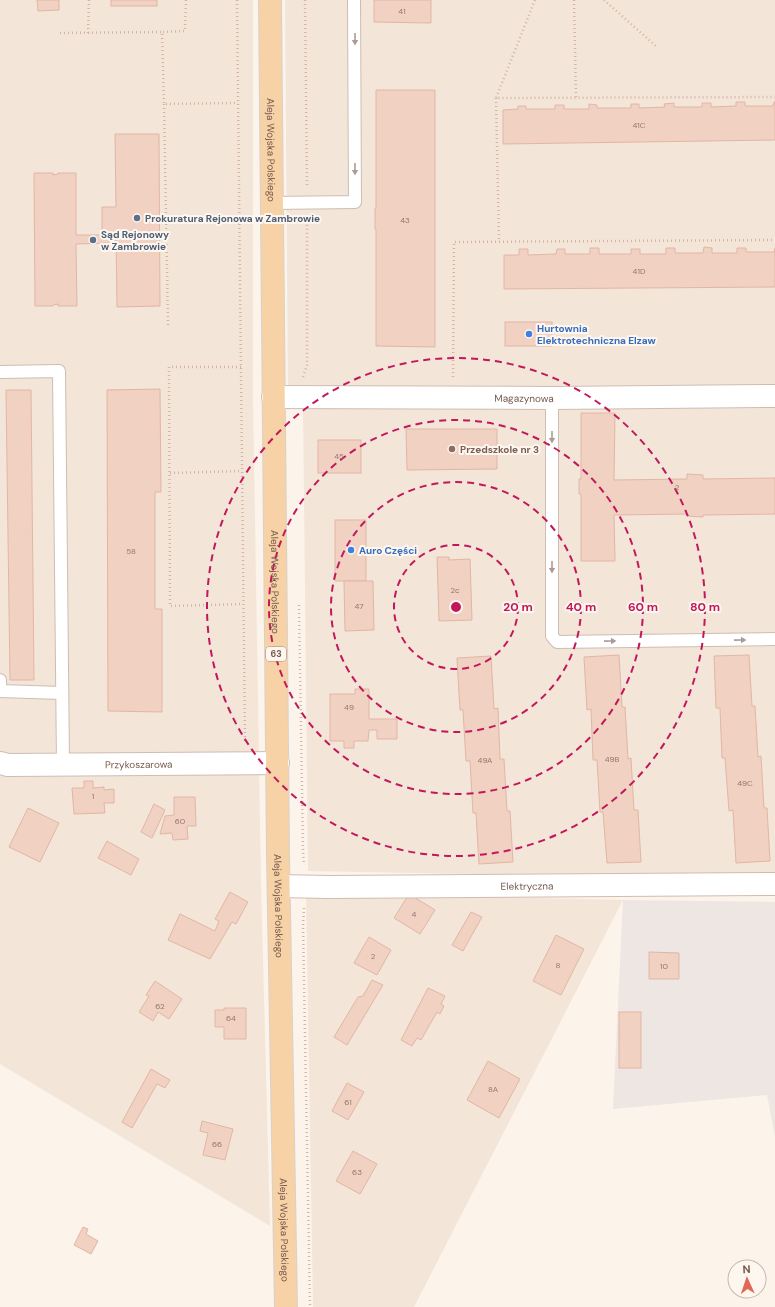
<svg xmlns="http://www.w3.org/2000/svg" width="775" height="1307" font-family="'DM Sans',sans-serif">
	<rect width="100%" height="100%" fill="#fcf3ea"/>
	<g fill="#f3e5d8">
		<path d="M0 0H253V400L261 885 270 1226 0 1064Z"/>
		<path d="M285 0H775V385L288 392Z"/>
		<path d="M303 403 775 405V878L749 879 308 871Z"/>
		<path d="M306 893 623 900 414 1307H313Z"/>
	</g>
	<path fill="#ede6e2" d="M623 900 775 902V1137L767 1095 613 1109Z"/>
	<g fill="#f0d1c2" stroke="#e2b6a4">
		<path d="M37 0H59V10L38 11Z"/>
		<rect x="111" y="0" width="46" height="6"/>
		<path d="M374 0H431V23L374 22Z"/>
		<path d="M376 90H435V347L376 346V229H375V208H376Z"/>
		<path d="M736 102H745V106H773L774 102H775V140L503 144V110L518 109V106H526V109H555V105H564V109H589V104L597 105V108H631V104H639V108L665 107 664 104 674 103V107H702V103H711V107L736 106Z"/>
		<path d="M115 134H159L160 306 117 307 116 235H102V207H116Z"/>
		<path d="M34 173H53V175L58 174V173H76V235H116V243L76 244 77 306H58V304L53 305V306H35Z"/>
		<path d="M704 247 712 248V253H737V248H746V252H774L775 248V287L504 289V255H519V249H528V255L556 254 557 249H565V254H590V248H599V254H631V249H640V254H666V248H675V253H703Z"/>
		<rect x="505" y="322" width="47" height="24"/>
		<path d="M160 389 161 492H155V609H162V712L108 711 107 390Z"/>
		<path d="M6 390H31L34 680H10Z"/>
		<path d="M581 413H615L614 480 687 479V474L703 475V479L775 478V514L703 515V517L687 516V514L614 515 615 561H581V494H579V479H581Z"/>
		<path d="M406 429H497V469L407 470Z"/>
		<rect x="318" y="440" width="43" height="33"/>
		<rect x="335" y="520" width="31" height="61"/>
		<path d="M437 557H449V560L470 559 472 620 439 621Z"/>
		<path d="M344 581H373L374 630 345 631Z"/>
		<path d="M619 655 622 707H625L628 759 631 758 634 810H638L641 862 607 863 603 812H600L597 760H593L591 709 587 710 584 657Z"/>
		<path d="M749 655 752 706H755L758 757 761 756 764 808H767L770 861 736 863 733 810 729 811 725 758H722L720 708H716L714 656Z"/>
		<path d="M491 656 494 709 498 708 500 759H504L507 811H510L513 862 479 864 476 813H473L470 761H466L463 710H460L457 658Z"/>
		<path d="M355 689H369V719H397V739H377V730H369L368 741H354V748H344V741H330V694H355Z"/>
		<path d="M84 781H93V788L104 787V790L114 789V803H104L105 813 74 814 72 788H84Z"/>
		<path d="M174 797H195L196 826H187L188 839 173 840 172 833 160 834 165 816 174 815Z"/>
		<path d="M154 804 165 810 152 838 141 832Z"/>
		<path d="M28 808 59 823 40 862 9 847Z"/>
		<path d="M107 841 139 859 131 875 98 858Z"/>
		<path d="M230 892 248 902 236 924 232 922 210 959 168 940 180 914 215 931 219 921 215 919Z"/>
		<path d="M409 894 435 910 420 934 394 918Z"/>
		<path d="M471 912 482 917 463 951 452 945Z"/>
		<path d="M556 935 584 949 561 995 533 981Z"/>
		<path d="M369 937 391 950 377 975 354 963Z"/>
		<path d="M649 952 679 953V979H649Z"/>
		<path d="M372 980 383 985 347 1045 334 1037 358 997 363 996Z"/>
		<path d="M155 981 182 999 169 1019 158 1012 153 1021 139 1012 149 996 146 995Z"/>
		<path d="M428 988 445 996 441 1004 444 1006 440 1014 437 1012 421 1040 417 1038 412 1046 401 1040Z"/>
		<path d="M224 1008H246V1039H224V1027H215V1010H224Z"/>
		<rect x="619" y="1012" width="22" height="56"/>
		<path d="M488 1061 520 1079 499 1118 467 1100Z"/>
		<path d="M151 1069 170 1080 165 1088 157 1084 132 1128 122 1122Z"/>
		<path d="M347 1083 364 1092 348 1120 332 1111Z"/>
		<path d="M202 1121 233 1129 225 1160 203 1155 208 1133 200 1131Z"/>
		<path d="M353 1151 377 1164 360 1194 336 1181Z"/>
		<path d="M83 1227 88 1229 86 1234 98 1241 91 1254 74 1245Z"/>
	</g>
	<g fill="none" stroke-linecap="round" stroke-linejoin="round">
		<g stroke="#cfbdb2" stroke-width="14">
			<g id="service">
				<path d="M272 203 355 202 354 0"/>
				<path d="M0 372 59 371 63 764"/>
				<path d="M552 398V636L557 642 775 639"/>
				<path d="M0 680V691L62 693"/>
			</g>
		</g>
		<g stroke="#cfbdb2" stroke-width="24">
			<g id="minor">
				<path id="s1" d="M273 397 552 398 775 396"/>
				<path id="s2" d="M0 763 8 765 278 763"/>
				<path id="s3" d="M279 886 329 887 775 884"/>
			</g>
		</g>
		<g stroke="#d8d1cd" stroke-width="24">
			<g id="primary">
				<path id="s4" d="M270 0 278 854 286 1307"/>
			</g>
		</g>
		<g stroke="#d5b4a5" stroke-width="2.5" stroke-dasharray="1 3" stroke-linecap="butt">
			<path d="M186 0 185 31 162 32 164 104 238 103"/>
			<path d="M237 0 245 742"/>
			<path d="M305 0 307 187"/>
			<path d="M535 0 496 98 775 97"/>
			<path d="M574 0 576 98"/>
			<path d="M604 0 657 47"/>
			<path d="M60 33 162 32"/>
			<path d="M88 33 89 0"/>
			<path d="M496 98 499 242"/>
			<path d="M164 104 168 325"/>
			<path d="M166 221 239 223"/>
			<path d="M241 367H169L170 606 243 604"/>
			<path d="M303 377 307 365V218"/>
			<path d="M453 377 454 242 775 240"/>
			<path d="M170 473 242 471"/>
			<path d="M299 605 303 851 304 865"/>
			<path d="M304 908 303 925 310 1307"/>
		</g>
		<use href="#service" stroke="#fff" stroke-width="12"/>
		<use href="#minor" stroke="#fff" stroke-width="22"/>
		<use href="#primary" stroke="#f6d2a6" stroke-width="22"/>
	</g>
	<defs><path id="oneway-solid" d="M-6-.8H1V-3.2L6.5 0L1 3.2V.8H-6Z"/></defs>
	<g fill="#ac9b95">
		<use href="#oneway-solid" transform="translate(355 39) rotate(90)"/>
		<use href="#oneway-solid" transform="translate(355 169) rotate(90)"/>
		<use href="#oneway-solid" transform="translate(552 437) rotate(90)"/>
		<use href="#oneway-solid" transform="translate(552 567) rotate(90)"/>
		<use href="#oneway-solid" transform="translate(740 640) rotate(-1)"/>
		<use href="#oneway-solid" transform="translate(610 641) rotate(-1)"/>
	</g>
	<g fill="none" stroke="#c2185b" stroke-width="2" stroke-dasharray="7 5">
		<circle cx="456" cy="607" r="62"/>
		<circle cx="456" cy="607" r="125"/>
		<circle cx="456" cy="607" r="187"/>
		<circle cx="456" cy="607" r="249"/>
	</g>
	<g fill="#5c6f8a" stroke="#fef7f0" stroke-width="1.5">
		<circle cx="137" cy="218" r="4"/>
		<circle cx="93" cy="240" r="4"/>
	</g>
	<g fill="#3f7fe0" stroke="#fef7f0" stroke-width="1.5">
		<circle cx="529" cy="334" r="4"/>
		<circle cx="351" cy="550" r="4"/>
	</g>
	<circle fill="#8d6e63" stroke="#fef7f0" stroke-width="1.5" cx="452" cy="449" r="4"/>
	<g text-anchor="middle" dominant-baseline="central" stroke-width="4" stroke-linejoin="round" paint-order="stroke">
		<g font-size="8" fill="#94776b">
			<text x="402" y="11">41</text>
			<text x="639" y="125">41C</text>
			<text x="405" y="220">43</text>
			<text x="639" y="271">41D</text>
			<text x="339" y="456">45</text>
			<text x="677" y="487">2</text>
			<text x="131" y="551">58</text>
			<text x="455" y="590">2c</text>
			<text x="359" y="606">47</text>
			<text x="349" y="707">49</text>
			<text x="612" y="759">49B</text>
			<text x="485" y="760">49A</text>
			<text x="745" y="783">49C</text>
			<text x="93" y="796">1</text>
			<text x="180" y="821">60</text>
			<text x="414" y="914">4</text>
			<text x="373" y="956">2</text>
			<text x="558" y="965">8</text>
			<text x="664" y="966">10</text>
			<text x="160" y="1006">62</text>
			<text x="231" y="1018">64</text>
			<text x="493" y="1089">8A</text>
			<text x="348" y="1102">61</text>
			<text x="217" y="1144">66</text>
			<text x="357" y="1172">63</text>
		</g>
		<rect fill="#fef7f0" stroke="#9e887f" stroke-width="1" x="266" y="647" width="20" height="14" rx="3"/>
		<g font-size="9" font-weight="bold" fill="#75594e">
			<text x="276" y="654">63</text>
		</g>
		<g font-size="10" fill="#75594e" stroke="#fef7f0">
			<text stroke="none"><textPath href="#s4" startOffset="150">Aleja Wojska Polskiego</textPath></text>
			<text stroke="none"><textPath href="#s1" startOffset="251">Magazynowa</textPath></text>
			<text stroke="none"><textPath href="#s4" startOffset="582">Aleja Wojska Polskiego</textPath></text>
			<text stroke="none"><textPath href="#s2" startOffset="139">Przykoszarowa</textPath></text>
			<text stroke="none"><textPath href="#s3" startOffset="248">Elektryczna</textPath></text>
			<text stroke="none"><textPath href="#s4" startOffset="906">Aleja Wojska Polskiego</textPath></text>
			<text stroke="none"><textPath href="#s4" startOffset="1230">Aleja Wojska Polskiego</textPath></text>
		</g>
		<g font-size="10" font-weight="bold" fill="#4e5e75" stroke="#fef7f0" text-anchor="start">
			<text x="145" y="218">Prokuratura Rejonowa w Zambrowie</text>
			<text x="101" y="234">Sąd Rejonowy<tspan x="101" dy="12">w Zambrowie</tspan></text>
		</g>
		<g font-size="10" font-weight="bold" fill="#366cbe" stroke="#fef7f0" text-anchor="start">
			<text x="537" y="328">Hurtownia<tspan x="537" dy="12">Elektrotechniczna Elzaw</tspan></text>
			<text x="359" y="550">Auro Części</text>
		</g>
		<g font-size="10" font-weight="bold" fill="#785e54" stroke="#fef7f0" text-anchor="start">
			<text x="460" y="449">Przedszkole nr 3</text>
		</g>
	</g>
	<circle cx="456" cy="607" r="6" fill="#c2185b" stroke="#fef7f0" stroke-width="2"/>
	<g font-size="12" text-anchor="middle" font-weight="bold" fill="#c2185b" stroke="#fef7f0" stroke-width="4" stroke-linejoin="round" paint-order="stroke">
		<text x="518" y="611">20 m</text>
		<text x="581" y="611">40 m</text>
		<text x="643" y="611">60 m</text>
		<text x="705" y="611">80 m</text>
	</g>
	<g transform="translate(747 1279) rotate(357)"><circle r="19" fill="#fef7f0" stroke="#c7b8af"/>
	<path d="M0-3L7 15L0 10L-7 15Z" fill="#df6955"/>
	<text y="-6" font-size="11" font-weight="bold" text-anchor="middle" fill="#75594e">N</text>
	</g>
</svg>
